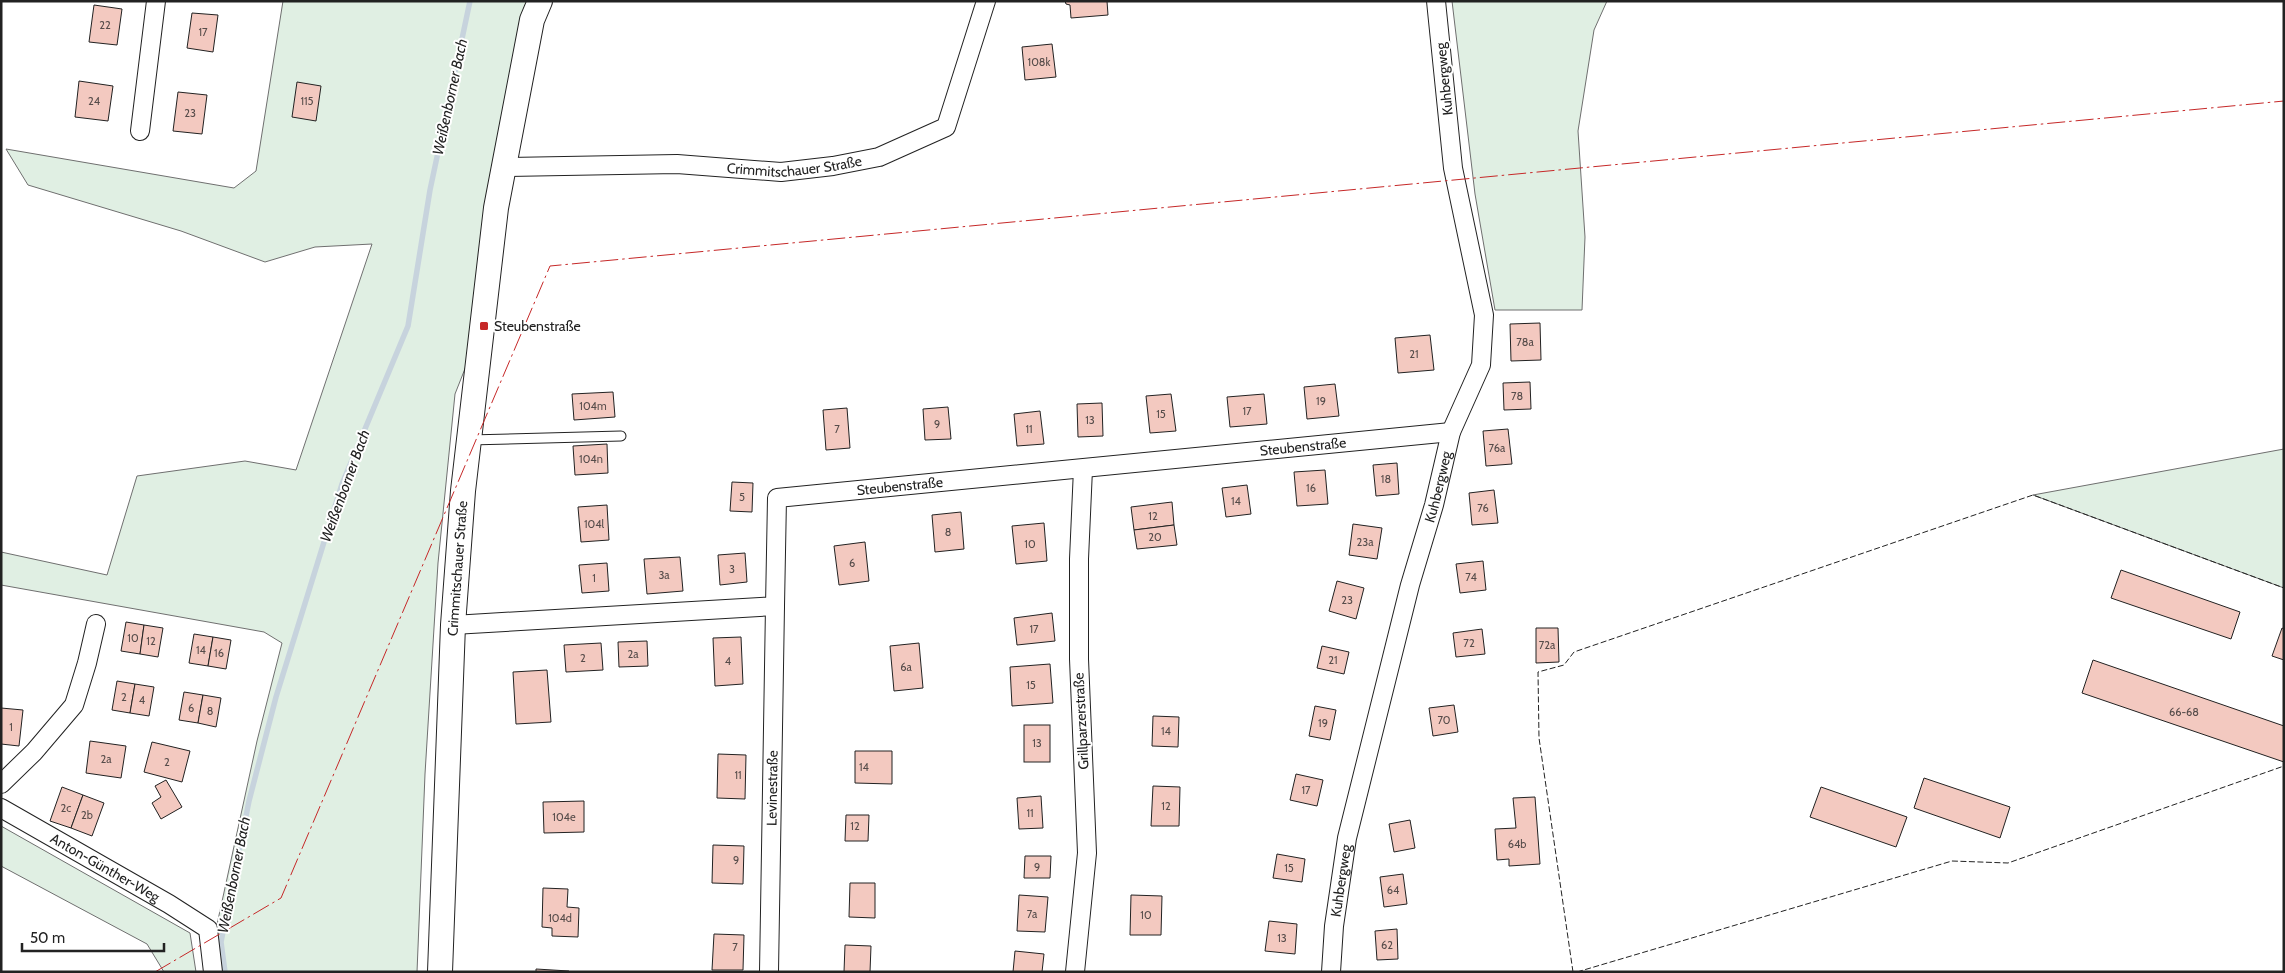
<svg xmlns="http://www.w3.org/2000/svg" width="2285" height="973" font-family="Cabin,sans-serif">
	<rect width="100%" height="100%" fill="#fff"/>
	<g fill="#e0efe3" stroke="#6f6f6f">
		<path d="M283 1H539L470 356 455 394 438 563 425 774 417 972H221L216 929 257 741 282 643 264 632 1 585V552L107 575 137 476 245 461 296 470 372 244 315 247 265 262 181 231 28 185 6 149 234 188 256 171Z"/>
		<path d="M1452 1H1607L1594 30 1578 131 1585 237 1582 310H1495L1475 194Z"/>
		<path d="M2284 449V588L2033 495Z"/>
		<path d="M1 826 190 933 196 972H164L147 944 1 866Z"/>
	</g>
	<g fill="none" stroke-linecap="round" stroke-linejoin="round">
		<path stroke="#c7d3dd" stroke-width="5.5" d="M225 972 221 942 249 801 276 697 342 484 408 326 430 190 470 1"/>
	</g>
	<g fill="#f3c9c0" stroke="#222">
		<path d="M1065 1H1107L1108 15 1071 18 1070 5 1066 4Z"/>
		<path d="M94 5 122 9 117 45 89 42Z"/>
		<path d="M192 13 218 15 213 52 187 48Z"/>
		<path d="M1052 44 1056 77 1025 80 1022 47Z"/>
		<path d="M79 81 113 86 108 121 75 117Z"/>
		<path d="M297 82 321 86 316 121 292 117Z"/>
		<path d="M178 92 207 95 202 134 173 131Z"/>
		<path d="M1540 323 1541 360 1511 361 1510 324Z"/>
		<path d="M1430 335 1434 370 1398 373 1395 338Z"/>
		<path d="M1530 382 1531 409 1504 410 1503 383Z"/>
		<path d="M1335 384 1339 416 1307 419 1304 387Z"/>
		<path d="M613 392 615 417 574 420 572 394Z"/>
		<path d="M1171 394 1176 431 1150 433 1146 396Z"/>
		<path d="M1264 394 1267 424 1230 427 1227 397Z"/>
		<path d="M1102 403 1103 436 1078 437 1077 404Z"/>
		<path d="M948 407 951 439 925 440 923 409Z"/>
		<path d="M847 408 850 448 826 450 823 410Z"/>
		<path d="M1040 411 1044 444 1017 446 1014 414Z"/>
		<path d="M1508 429 1512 464 1486 466 1483 431Z"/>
		<path d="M607 444 608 473 575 475 573 446Z"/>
		<path d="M1397 463 1399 494 1376 496 1373 465Z"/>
		<path d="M1325 470 1328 504 1297 506 1294 472Z"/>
		<path d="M732 482 753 483 752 512 730 511Z"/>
		<path d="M1247 485 1251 514 1226 517 1222 488Z"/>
		<path d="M1494 490 1498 523 1472 525 1469 493Z"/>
		<path d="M1172 502 1174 525 1134 530 1131 507Z"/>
		<path d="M607 505 609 540 581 542 578 507Z"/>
		<path d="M961 512 964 549 935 552 932 515Z"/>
		<path d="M1044 523 1047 561 1016 564 1012 526Z"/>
		<path d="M1353 524 1382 528 1377 559 1349 555Z"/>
		<path d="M1174 525 1177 545 1137 549 1134 530Z"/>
		<path d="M865 542 869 581 839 585 834 546Z"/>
		<path d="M745 553 747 582 720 585 718 555Z"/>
		<path d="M680 557 683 591 647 594 644 559Z"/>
		<path d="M1483 561 1486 590 1460 593 1456 564Z"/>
		<path d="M607 563 609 591 582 593 579 565Z"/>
		<path d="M2121 570 2240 612 2231 639 2111 598Z"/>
		<path d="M1337 581 1364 588 1356 619 1329 611Z"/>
		<path d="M1052 613 1055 641 1017 645 1014 618Z"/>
		<path d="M126 622 144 625 140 654 121 651Z"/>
		<path d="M144 625 163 628 158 657 140 654Z"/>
		<path d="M1536 628H1558L1559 662 1536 663Z"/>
		<path d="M2282 628 2284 629V660L2272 656Z"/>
		<path d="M1482 629 1485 654 1456 657 1453 633Z"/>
		<path d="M194 634 213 637 208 666 189 663Z"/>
		<path d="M213 637 231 640 226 669 208 666Z"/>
		<path d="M741 637 743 684 715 686 713 638Z"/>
		<path d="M647 641 648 666 619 667 618 642Z"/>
		<path d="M601 643 603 670 566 672 564 645Z"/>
		<path d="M919 643 923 688 894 691 890 646Z"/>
		<path d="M1322 646 1349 652 1344 674 1317 668Z"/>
		<path d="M2093 660 2284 726V762L2082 693Z"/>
		<path d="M1050 664 1053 703 1012 706 1010 667Z"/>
		<path d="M547 670 551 722 516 724 513 672Z"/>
		<path d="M117 681 135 684 130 713 112 710Z"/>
		<path d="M135 684 154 687 149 716 130 713Z"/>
		<path d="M184 692 203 695 198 723 179 720Z"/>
		<path d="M203 695 221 698 216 727 198 723Z"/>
		<path d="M1454 705 1458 732 1433 736 1429 708Z"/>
		<path d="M1315 706 1336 710 1330 740 1309 736Z"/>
		<path d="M1 708 23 710 19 746 1 744Z"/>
		<path d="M1153 716 1179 717 1178 747 1152 746Z"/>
		<rect x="1024" y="725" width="26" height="37"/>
		<path d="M90 741 126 746 121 778 86 773Z"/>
		<path d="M152 742 190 751 182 782 144 772Z"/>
		<path d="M855 751H892V784L855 783Z"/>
		<path d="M718 754 746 755 745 799 717 798Z"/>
		<path d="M1296 774 1323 780 1317 806 1290 800Z"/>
		<path d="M1924 778 2010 807 2000 838 1914 808Z"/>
		<path d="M166 780 182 807 161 819 152 803 161 797 155 786Z"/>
		<path d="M1153 786 1180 787 1179 826H1151Z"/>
		<path d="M62 787 83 795 71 828 50 821Z"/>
		<path d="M1821 787 1907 817 1896 847 1810 817Z"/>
		<path d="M83 795 104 803 92 836 71 828Z"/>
		<path d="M1041 796 1043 828 1019 829 1017 798Z"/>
		<path d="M1535 797 1540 864 1509 866V859L1497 860 1495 829 1516 828 1513 798Z"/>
		<path d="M584 801V832L544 833 543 802Z"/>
		<path d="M846 815H869L868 841H845Z"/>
		<path d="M1410 820 1415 848 1394 852 1389 824Z"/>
		<path d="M713 845 744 846 743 884 712 883Z"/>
		<path d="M1277 854 1305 859 1302 882 1273 878Z"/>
		<path d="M1025 856H1051L1050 878H1024Z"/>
		<path d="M1403 874 1407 904 1384 907 1380 877Z"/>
		<path d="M850 883H875V918L849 917Z"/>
		<path d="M543 888 568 889 567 907 579 908 578 937 552 936V928L542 927Z"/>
		<path d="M1019 895 1048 897 1045 932 1017 931Z"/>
		<path d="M1131 895 1162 896 1161 935H1130Z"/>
		<path d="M1269 921 1297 924 1295 954 1265 951Z"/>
		<path d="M1397 929 1398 959 1377 960 1375 931Z"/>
		<path d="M714 934 744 935 743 970H712Z"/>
		<path d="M845 945 871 946 870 972H844Z"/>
		<path d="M1015 951 1044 954 1042 972H1013Z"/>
		<path d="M536 969 569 971V972H536Z"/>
	</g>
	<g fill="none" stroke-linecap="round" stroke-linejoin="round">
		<g stroke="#222" stroke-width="11">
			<path id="lane" d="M469 440 621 436"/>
		</g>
		<g stroke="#222" stroke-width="20">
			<g id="street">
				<path d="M140 131 156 1"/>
				<path id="s1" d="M505 167 677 164 781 172 833 166 879 157 946 127 986 1"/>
				<path id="s2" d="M453 625 775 606 777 498 1451 432"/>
				<path d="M1 784 34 752 74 705 87 663 96 624"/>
				<path id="s3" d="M1 808 169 904 208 929 213 972"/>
				<path id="s4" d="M769 972 775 606"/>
				<path d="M1075 972 1087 853 1079 659V559L1083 469"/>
				<path id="s5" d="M1331 972 1334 926 1347 838 1410 585 1434 505 1451 432 1481 365 1484 315 1453 168 1436 1"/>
			</g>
		</g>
		<g stroke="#222" stroke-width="26">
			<g id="secondary">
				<path id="s6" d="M440 972 453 625 463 491 496 208 532 20 540 1"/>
			</g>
		</g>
		<use href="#lane" stroke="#fff" stroke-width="9"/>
		<use href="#street" stroke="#fff" stroke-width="18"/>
		<use href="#secondary" stroke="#fff" stroke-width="24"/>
		<g stroke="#222" stroke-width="1" stroke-dasharray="6 2.5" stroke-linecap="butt">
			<path d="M1573 972 1539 738 1538 672 1564 665 1574 652 2033 495 2284 588"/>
			<path d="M1577 972 1952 861 2008 863 2284 766"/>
		</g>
		<path stroke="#c62828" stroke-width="1" stroke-dasharray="18 4 2.5 4" stroke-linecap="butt" d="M155 972 281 898 550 266 2284 101"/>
	</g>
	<rect fill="#c62828" stroke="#fff" stroke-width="2" x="479" y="321" width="10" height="10" rx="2.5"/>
	<g text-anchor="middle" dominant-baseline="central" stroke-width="4" stroke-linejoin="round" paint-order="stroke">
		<g font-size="11" fill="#564c4a">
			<text x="105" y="25">22</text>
			<text x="203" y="32">17</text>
			<text x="1039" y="62">108k</text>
			<text x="94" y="101">24</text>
			<text x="307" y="101">115</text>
			<text x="190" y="113">23</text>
			<text x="1525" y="342">78a</text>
			<text x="1414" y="354">21</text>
			<text x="1517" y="396">78</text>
			<text x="1321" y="401">19</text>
			<text x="593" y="406">104m</text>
			<text x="1247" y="411">17</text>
			<text x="1161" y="414">15</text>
			<text x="1090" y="420">13</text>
			<text x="937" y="424">9</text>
			<text x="837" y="429">7</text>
			<text x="1029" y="429">11</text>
			<text x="1497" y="448">76a</text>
			<text x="591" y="459">104n</text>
			<text x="1386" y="479">18</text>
			<text x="1311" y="488">16</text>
			<text x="742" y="497">5</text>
			<text x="1236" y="501">14</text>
			<text x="1483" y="508">76</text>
			<text x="1153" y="516">12</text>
			<text x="594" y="524">104l</text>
			<text x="948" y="532">8</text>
			<text x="1155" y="537">20</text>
			<text x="1365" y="542">23a</text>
			<text x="1030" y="544">10</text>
			<text x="852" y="563">6</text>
			<text x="732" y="569">3</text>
			<text x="664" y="575">3a</text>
			<text x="1471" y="577">74</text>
			<text x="594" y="578">1</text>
			<text x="1347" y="600">23</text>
			<text x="1034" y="629">17</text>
			<text x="133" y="638">10</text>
			<text x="151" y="641">12</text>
			<text x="1469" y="643">72</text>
			<text x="1547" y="645">72a</text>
			<text x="201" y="650">14</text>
			<text x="219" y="653">16</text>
			<text x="633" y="654">2a</text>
			<text x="583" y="658">2</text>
			<text x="1333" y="660">21</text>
			<text x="728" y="661">4</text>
			<text x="906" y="667">6a</text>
			<text x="1031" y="685">15</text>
			<text x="124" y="697">2</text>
			<text x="142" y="700">4</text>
			<text x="191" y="708">6</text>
			<text x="210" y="711">8</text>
			<text x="2184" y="712">66-68</text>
			<text x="1444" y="720">70</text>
			<text x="1323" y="723">19</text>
			<text x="11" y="727">1</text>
			<text x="1166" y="731">14</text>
			<text x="1037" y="743">13</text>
			<text x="106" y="759">2a</text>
			<text x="167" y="762">2</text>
			<text x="864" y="767">14</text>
			<text x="738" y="775">11</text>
			<text x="1306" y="790">17</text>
			<text x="1166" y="806">12</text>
			<text x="66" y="808">2c</text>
			<text x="1030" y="813">11</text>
			<text x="87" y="815">2b</text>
			<text x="564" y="817">104e</text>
			<text x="855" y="826">12</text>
			<text x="1517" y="844">64b</text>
			<text x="736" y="860">9</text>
			<text x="1037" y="867">9</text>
			<text x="1289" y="868">15</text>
			<text x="1393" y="890">64</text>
			<text x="1032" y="914">7a</text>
			<text x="1146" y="915">10</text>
			<text x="560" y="918">104d</text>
			<text x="1282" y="938">13</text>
			<text x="1387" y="945">62</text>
			<text x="735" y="947">7</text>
		</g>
		<g font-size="14" fill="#222" stroke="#fff">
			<text transform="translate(1444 79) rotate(-96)">Kuhbergweg</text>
			<text stroke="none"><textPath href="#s1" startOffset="290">Crimmitschauer Straße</textPath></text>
			<text stroke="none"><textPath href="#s2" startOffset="959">Steubenstraße</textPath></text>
			<text stroke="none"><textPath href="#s2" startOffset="554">Steubenstraße</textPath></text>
			<text stroke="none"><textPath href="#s5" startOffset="498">Kuhbergweg</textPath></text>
			<text stroke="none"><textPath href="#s6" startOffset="404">Crimmitschauer Straße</textPath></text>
			<text transform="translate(1081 721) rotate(-93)">Grillparzerstraße</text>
			<text stroke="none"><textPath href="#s4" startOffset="184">Levinestraße</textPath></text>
			<text stroke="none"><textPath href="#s3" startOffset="120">Anton-Günther-Weg</textPath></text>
			<text stroke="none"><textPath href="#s5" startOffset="92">Kuhbergweg</textPath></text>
		</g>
		<g font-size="14" fill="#222" stroke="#fff" text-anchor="start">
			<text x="494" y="326">Steubenstraße</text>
		</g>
		<g font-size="15" font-style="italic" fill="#222" stroke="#fff">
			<text transform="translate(450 97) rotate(-78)">Weißenborner Bach</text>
			<text transform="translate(345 486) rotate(-70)">Weißenborner Bach</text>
			<text transform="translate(234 875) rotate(-79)">Weißenborner Bach</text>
		</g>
	</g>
	<rect width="2285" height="973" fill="none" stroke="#222222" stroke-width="5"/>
	<path d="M22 943v8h142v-8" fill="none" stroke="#222222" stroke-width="2.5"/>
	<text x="30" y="943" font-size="15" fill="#222222" stroke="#ffffff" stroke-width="4" paint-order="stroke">50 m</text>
</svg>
